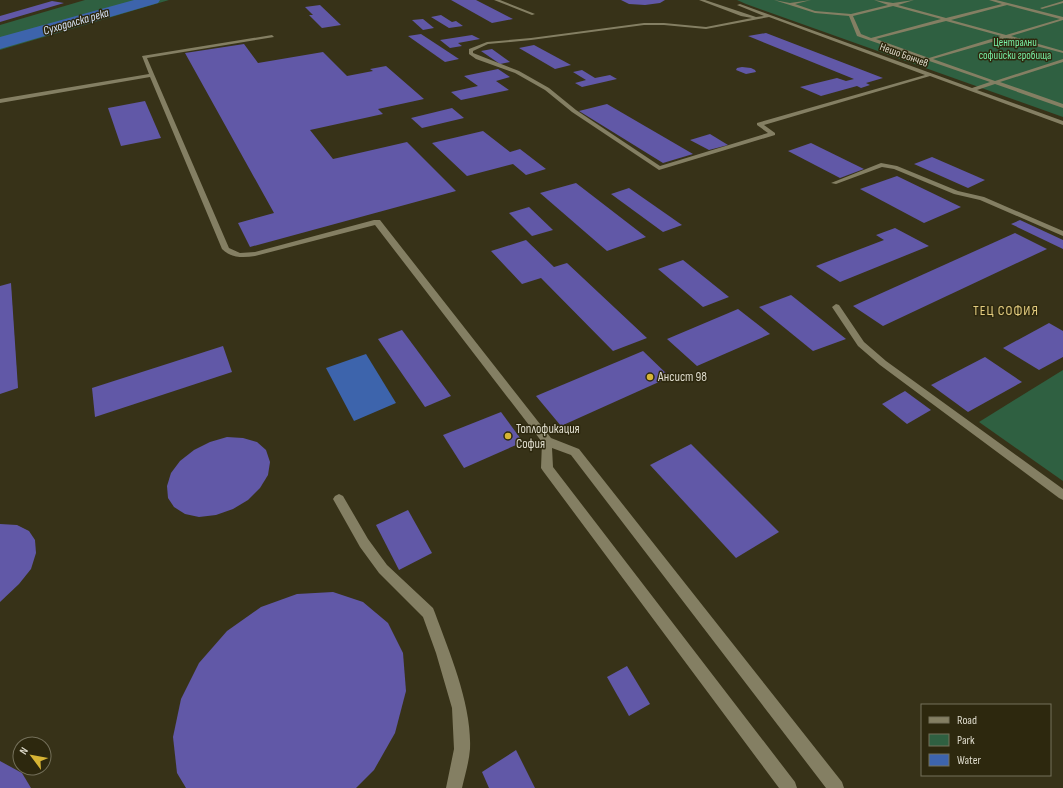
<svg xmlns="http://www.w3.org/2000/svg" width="1063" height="788" font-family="'Sofia Sans Condensed',sans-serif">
	<rect width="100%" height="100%" fill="#373218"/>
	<g fill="#2f6041">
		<path d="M85 0H169L0 50V25Z"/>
		<path d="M737 0H1063V117L746 4Z"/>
		<path d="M1063 370V481L979 422Z"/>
	</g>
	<path fill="#3d64ac" d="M366 354 396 403 354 421 326 368Z"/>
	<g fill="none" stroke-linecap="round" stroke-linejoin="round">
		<path fill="#3d64ac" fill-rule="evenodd" d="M134 0H160L158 3 0 49V37Z"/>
	</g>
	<g fill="#6158a7">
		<path d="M451 0H476L513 19 492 23Z"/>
		<path d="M621 0H665L660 3 645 5 629 4Z"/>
		<path d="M52 1 64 3 0 22V16Z"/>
		<path d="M320 5 341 25 322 28 309 15H313L305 7Z"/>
		<path d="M441 15 452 22 456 21 463 26 449 28 431 17Z"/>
		<path d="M423 19 434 28 423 30 412 20Z"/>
		<path d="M766 33 883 78 866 83 870 85 861 88 857 86 821 96 800 87 837 78 846 81 854 79 748 36Z"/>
		<path d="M421 34 459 59 445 62 408 36Z"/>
		<path d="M472 35 480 39 458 43 462 46 450 48 440 40Z"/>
		<path d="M244 44 258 63 323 52 347 76 373 71 370 69 386 66 424 99 378 109 383 114 310 130 333 159 407 142 456 191 250 247 238 223 274 213 185 53Z"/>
		<path d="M534 45 571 65 555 69 519 48Z"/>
		<path d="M492 49 510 62 500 64 481 51Z"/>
		<path d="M742 67 751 68 755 70 756 72 746 74 736 70 737 68Z"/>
		<path d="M498 69 510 77 496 81 509 90 461 100 451 92 478 86 464 76Z"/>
		<path d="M582 70 595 78 610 75 617 79 582 87 575 83 586 80 573 72Z"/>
		<path d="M145 101 161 138 121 146 108 108Z"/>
		<path d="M607 104 693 154 663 163 579 111Z"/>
		<path d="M452 108 464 118 422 128 411 118Z"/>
		<path d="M483 131 510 152 520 149 546 169 526 175 513 164 467 176 432 143Z"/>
		<path d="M710 134 728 145 709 150 690 140Z"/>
		<path d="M811 143 864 169 840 178 788 151Z"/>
		<path d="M932 157 985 180 968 188 914 164Z"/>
		<path d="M897 176 961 207 924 223 860 189Z"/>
		<path d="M576 183 646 237 607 251 540 193Z"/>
		<path d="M629 188 682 225 663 232 611 194Z"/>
		<path d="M529 207 553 230 532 236 509 213Z"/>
		<path d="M1020 220 1063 240V249L1011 224Z"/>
		<path d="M895 228 929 246 840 282 816 266 884 240 876 235Z"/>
		<path d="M1015 233 1047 249 883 326 853 306Z"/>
		<path d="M526 240 554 267 567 263 647 338 613 351 541 278 522 284 491 251Z"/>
		<path d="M683 260 729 297 703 307 658 269Z"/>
		<path d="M11 283 18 388 0 394V286Z"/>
		<path d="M791 295 846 339 813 351 759 307Z"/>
		<path d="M738 309 770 334 697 366 667 339Z"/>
		<path d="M1049 323 1063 331V357L1039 370 1003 348Z"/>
		<path d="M402 330 451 396 425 407 378 339Z"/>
		<path d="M223 346 232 372 95 417 92 388Z"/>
		<path d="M643 351 670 377 561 426 536 396Z"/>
		<path d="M985 357 1022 382 968 412 931 385Z"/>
		<path d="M905 391 931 410 907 424 882 404Z"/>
		<path d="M501 412 523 442 464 468 443 435Z"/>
		<path d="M227 437 243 438 257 442 266 450 270 462 268 475 260 488 248 500 233 509 216 515 199 517 185 514 174 507 168 498 167 486 171 473 180 461 194 450 210 442Z"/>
		<path d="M691 444 779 532 736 558 650 465Z"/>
		<path d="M408 510 432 553 399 570 376 525Z"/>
		<path d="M0 524 17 525 29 531 35 540 36 553 31 569 19 584 0 602Z"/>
		<path d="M333 592 363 602 388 623 403 653 406 691 395 733 374 770 356 788H186L177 773 173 737 181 699 199 663 227 631 261 607 297 594Z"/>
		<path d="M627 666 650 704 629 716 607 677Z"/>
		<path d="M516 750 535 788H489L482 772Z"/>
		<path d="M0 761 22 773 31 788H0Z"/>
	</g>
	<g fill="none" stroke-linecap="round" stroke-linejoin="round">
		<g fill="#847f63" fill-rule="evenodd">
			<path d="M494 0H500L535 14 532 15Z"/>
			<path d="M699 0H705L756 17 764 16 737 5 740 4 972 88 990 82 857 36 849 16 815 13 774 0 790 3 811 0 795 4 815 11 851 14 888 5 874 0 893 3 914 0 898 5 946 18 1002 4 989 0H996L1063 17V20L1011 36 1063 51V53L1006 38 933 59 995 81 1063 59V62L1000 82 1063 104V108L995 84 977 90 1063 121V125L930 76 764 125 775 133V135L659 170 572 112 545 90 515 73 476 59 469 54V49L487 42 531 38 644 23H664L706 27 752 18 741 16ZM1007 5 1060 19 1006 35 951 20ZM893 6 941 19 871 38 861 34 853 16ZM769 17 925 75 757 123V125L768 133 660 166 576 110 549 88 519 71 473 53V51L488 44 531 40 644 25H664L706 29ZM946 21 1001 36 929 58 876 39Z"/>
			<path d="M1063 1V3L1042 9 1040 8Z"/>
			<path d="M272 35 274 37 147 58 229 248 240 253 255 252 374 220H380L551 438 579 449 842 782 844 788H826L571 455 552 448 553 467 795 782 797 788H779L543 471 541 468 542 442 375 225 255 256C243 258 231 258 222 249L150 77 0 103V99L149 74 142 56Z"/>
			<path d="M881 163 897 166 958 191 984 197 1063 231V236L980 200 954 194 894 169 882 167 836 184 831 183Z"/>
			<path d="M836 304 839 305 864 342 886 361 1063 489V500L1059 498 880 365 858 346 832 307Z"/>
			<path d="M339 494 343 496 368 539 387 565 433 608 435 613C450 654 472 705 470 749 469 762 465 775 462 788H446L454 749 452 708 436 653 423 617 379 573 360 547 333 499 335 496Z"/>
		</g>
	</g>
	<g fill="#d7b434" stroke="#2d280e" stroke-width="1.5">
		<circle cx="650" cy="377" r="4"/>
		<circle cx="508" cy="436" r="4"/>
	</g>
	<g text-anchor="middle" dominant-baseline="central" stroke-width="3" stroke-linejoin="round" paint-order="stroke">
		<g font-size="11" fill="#78f0a5" stroke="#2d280e">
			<text x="1015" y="42">Централни<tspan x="1015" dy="13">софийски гробища</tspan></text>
		</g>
		<g font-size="11" fill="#dedbcc" stroke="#2d280e">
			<text transform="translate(904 55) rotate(20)">Нешо Бончев</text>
		</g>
		<g font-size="12" font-style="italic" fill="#d5e1f5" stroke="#2d280e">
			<text transform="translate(76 22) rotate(-16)">Суходолска река</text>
		</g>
		<g font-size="13" fill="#dedbcc" stroke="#2d280e" text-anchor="start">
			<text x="658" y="377">Ансист 98</text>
			<text x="516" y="429">Топлофикация<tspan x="516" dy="15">София</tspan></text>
		</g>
		<g font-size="14" letter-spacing="1" fill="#e4cd80" stroke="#2d280e">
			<text x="1006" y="310">ТЕЦ СОФИЯ</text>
		</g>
	</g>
	<rect x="921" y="704" width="130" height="72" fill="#2d280e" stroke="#74705a"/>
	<rect x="929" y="717" width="20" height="6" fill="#847f63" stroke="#74705a"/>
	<text x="957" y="724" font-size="12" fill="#dedbcc">Road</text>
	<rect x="929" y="734" width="20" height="12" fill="#2f6041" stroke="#74705a"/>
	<text x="957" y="744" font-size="12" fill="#dedbcc">Park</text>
	<rect x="929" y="754" width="20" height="12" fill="#3d64ac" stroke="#74705a"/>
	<text x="957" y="764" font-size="12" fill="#dedbcc">Water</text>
	<g transform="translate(32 756) rotate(302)"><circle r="19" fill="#2d280e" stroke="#74705a"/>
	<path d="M0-3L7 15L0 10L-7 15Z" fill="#d7b434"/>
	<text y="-6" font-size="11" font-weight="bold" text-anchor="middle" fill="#dedbcc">N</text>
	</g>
</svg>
